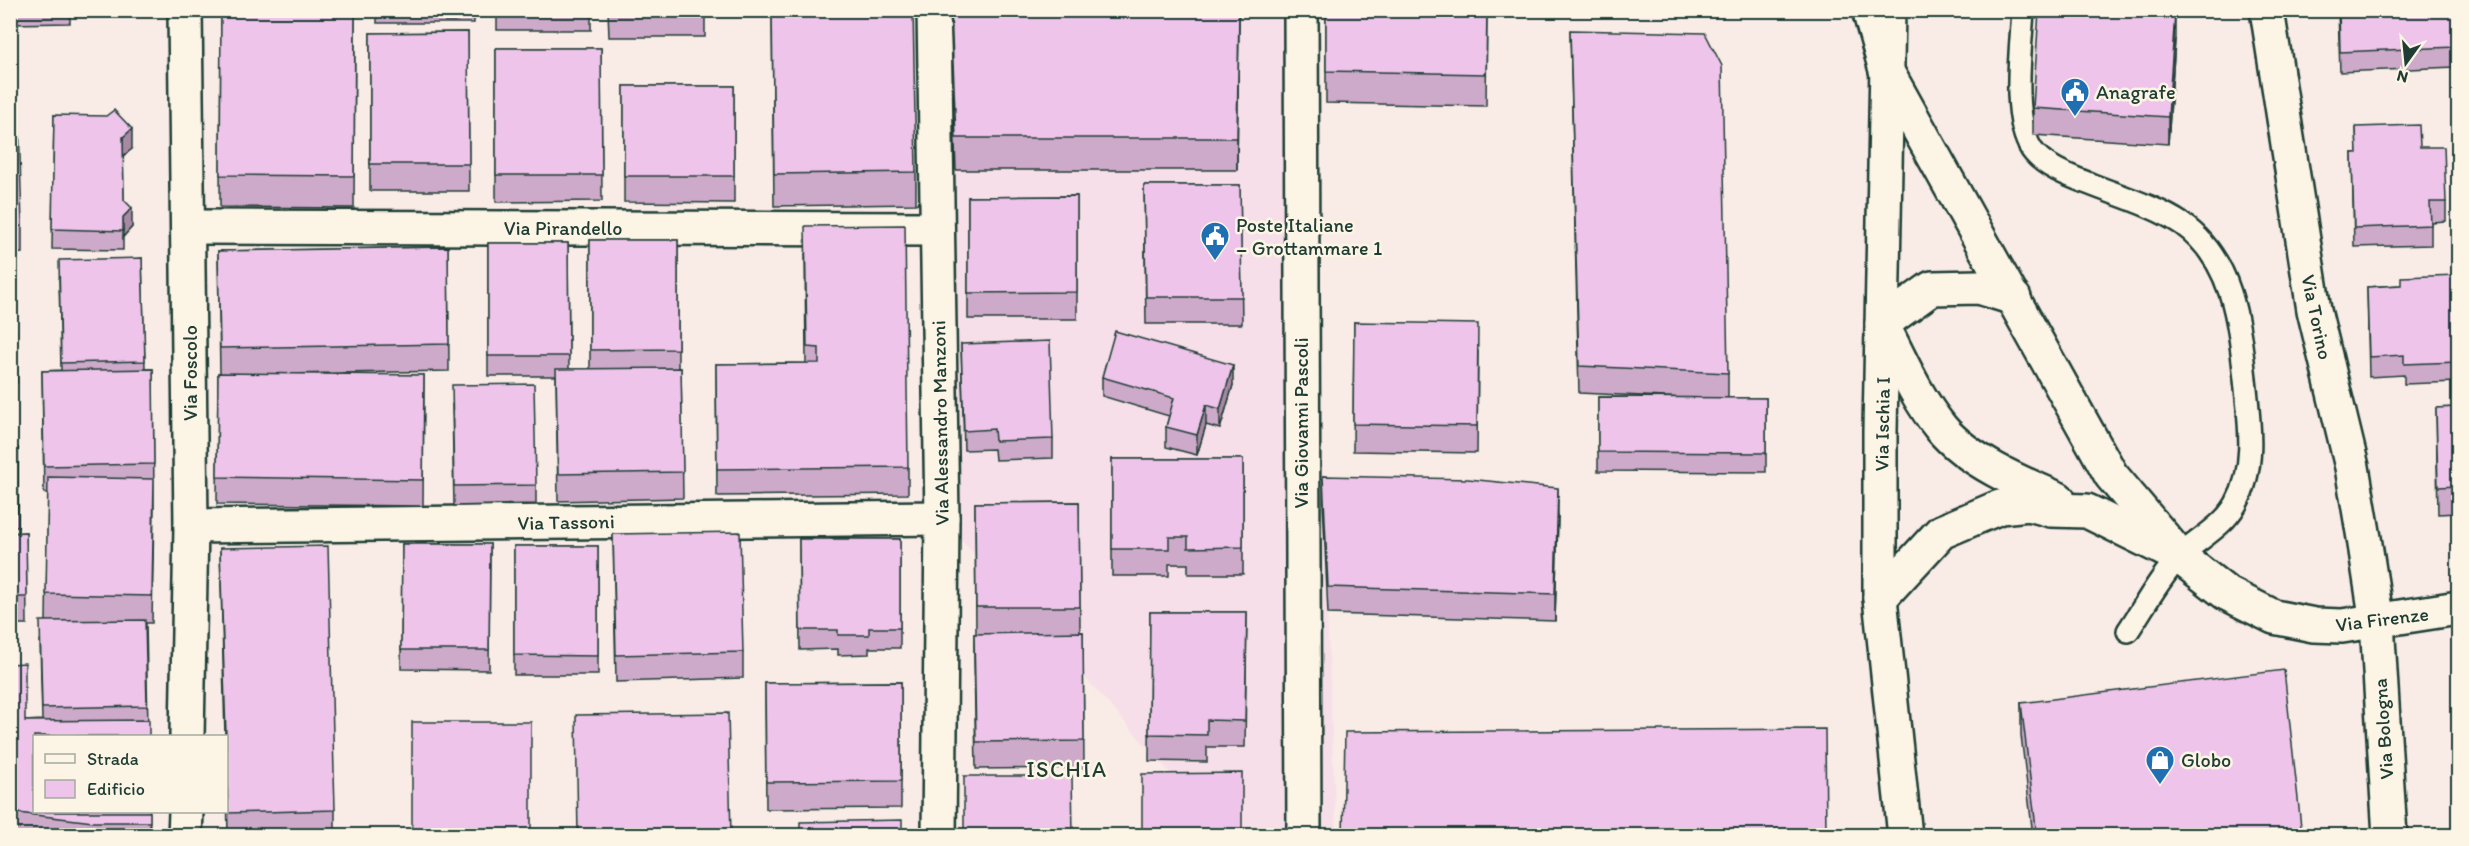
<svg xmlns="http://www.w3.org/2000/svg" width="2469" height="846" font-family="Itim,sans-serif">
	<rect width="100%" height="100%" fill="#f9ebe6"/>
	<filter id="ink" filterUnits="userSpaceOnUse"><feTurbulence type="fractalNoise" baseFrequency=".0167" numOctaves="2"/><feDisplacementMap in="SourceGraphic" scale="12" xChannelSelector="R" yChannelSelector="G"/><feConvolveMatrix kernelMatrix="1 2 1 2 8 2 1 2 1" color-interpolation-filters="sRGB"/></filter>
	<g filter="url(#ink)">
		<path fill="#f6dfe8" d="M934 11H1303L1336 835H1226L942 518Z"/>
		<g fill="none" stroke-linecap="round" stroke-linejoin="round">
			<g stroke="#1f3d34" stroke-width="26">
				<path id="lane" d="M2023 10C2021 48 2011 118 2032 150 2044 167 2072 177 2090 184 2120 196 2155 206 2182 224 2233 260 2239 322 2245 379 2249 419 2257 467 2236 504 2222 528 2199 538 2180 556 2160 577 2144 607 2128 631"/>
			</g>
			<g stroke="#1f3d34" stroke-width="38">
				<g id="street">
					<path d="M185 10 191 526 187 736"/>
					<path d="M934 10 942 518 939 836"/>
					<path d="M1301 10 1304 836"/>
					<path d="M1869 10 1886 70 2111 475 2171 546"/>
					<path d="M2267 10 2314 310 2352 467 2364 538 2377 622 2390 836"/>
					<path d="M189 227 937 229"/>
					<path d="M2014 298 1979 287 1932 288 1882 324C1900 359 1916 397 1941 428 1968 461 2020 483 2058 499"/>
					<path d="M191 526 942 518"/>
					<path d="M1880 598 1941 532 2000 507 2029 504 2051 510 2087 511 2180 557 2226 593 2274 617 2314 625 2342 626 2458 608"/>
					<path d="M185 836 186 812"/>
				</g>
			</g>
			<g stroke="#1f3d34" stroke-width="38">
				<path id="primary" d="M1888 10 1880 431V598L1905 836"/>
			</g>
			<use href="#lane" stroke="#fcf5e5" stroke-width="21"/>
			<use href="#street" stroke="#fcf5e5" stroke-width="33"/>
			<use href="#primary" stroke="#fcf5e5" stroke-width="33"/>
		</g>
		<g fill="#cda9ca" stroke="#1f3d34" stroke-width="1.5">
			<path d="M10 10H70V23L10 24Z"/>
			<path d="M221 10H355L354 208 220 207Z"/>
			<rect x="377" y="10" width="97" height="13"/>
			<rect x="497" y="10" width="94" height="20"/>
			<path d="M608 10H705V37H609Z"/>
			<path d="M772 10 916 172V204L774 206Z"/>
			<path d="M950 10H1239L1237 170H956Z"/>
			<path d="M1326 10H1487L1486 106 1326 103Z"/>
			<path d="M2338 10H2453L2455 67 2340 72Z"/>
			<path d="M1570 30 1728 373V398H1766V472L1598 471V397L1686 398 1579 393Z"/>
			<path d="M468 32 469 191H370V33Z"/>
			<path d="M2175 40 2168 144 2033 135V108Z"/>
			<path d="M496 48H601L602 201 496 202Z"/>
			<path d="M624 86H734V203L624 202Z"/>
			<path d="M10 105 14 122 22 226V253L10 254Z"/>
			<path d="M54 115 132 149 123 156 124 200 132 227 123 237V250L52 249Z"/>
			<path d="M2356 127 2446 202V221L2431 222V245L2354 247 2352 153H2357Z"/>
			<path d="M1144 185H1240L1242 324H1146Z"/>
			<path d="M1077 196V319H968V197Z"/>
			<path d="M590 240H678V368H681L683 498 558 501 556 376H488V243H568L569 369H590Z"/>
			<path d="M448 247 449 371 286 374 424 375 423 506 217 504 218 373H220L218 251Z"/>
			<path d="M805 253 908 467V494L717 496 716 364 806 363Z"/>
			<path d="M142 258 145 369H153L154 506 152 623H146L150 836H10V664L25 721 42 720 40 641 46 621 48 493H44L42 371 61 370 59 279Z"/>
			<path d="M2458 275V382L2404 384V375L2369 377 2367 287 2401 285Z"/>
			<path d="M1354 322 1478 351 1477 453 1353 451Z"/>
			<path d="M10 331H16L17 383H10Z"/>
			<path d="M961 344 1053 439V458L995 460 994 449 964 450Z"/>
			<path d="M1102 377 1233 385 1220 429 1206 425 1197 455 1166 447V427L1169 416 1102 396Z"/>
			<path d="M452 405 536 485V504L454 506Z"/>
			<path d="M2458 407V513L2438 514 2436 408Z"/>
			<rect x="10" y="448" width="8" height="79"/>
			<path d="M1112 459H1243V574H1188V564H1169V576H1112Z"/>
			<path d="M1323 476 1558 515 1555 621 1328 614 1323 503Z"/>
			<path d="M1079 502 1080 632H1083L1084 768 976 769 974 660V634H976L975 503Z"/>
			<path d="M26 532 27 624H10V533Z"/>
			<path d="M613 534 743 652V678L616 682Z"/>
			<path d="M799 539H900V648H869V654L838 655V649L800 650Z"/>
			<path d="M402 544H490L489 670 401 669Z"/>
			<rect x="514" y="546" width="84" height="129"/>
			<path d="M220 548 335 810V836H228L226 736H225Z"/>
			<path d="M1150 612H1247L1245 747H1207V762L1149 761Z"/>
			<path d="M901 682V808L766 809 765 683Z"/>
			<path d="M2021 703 2302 836H2033L2021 735Z"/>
		</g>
		<g fill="#a789a4" stroke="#1f3d34" stroke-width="1.5">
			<path d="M1239 10V15L1237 170V138Z"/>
			<path d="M2175 13V40L2168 144V117Z"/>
			<path d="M132 129V149L123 156V137Z"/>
			<path d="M132 208V227L123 237V217Z"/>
			<path d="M1233 365V385L1220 429V409Z"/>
			<path d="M1206 405V425L1197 455V435Z"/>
			<path d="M1558 488V515L1555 621V594Z"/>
		</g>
		<g fill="#eec4eb" stroke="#1f3d34" stroke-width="1.5">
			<path d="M221 10H355L354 176 220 175Z"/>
			<path d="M772 10H913L916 172 774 174Z"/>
			<path d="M951 10H1239L1237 138H956Z"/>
			<path d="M1326 10H1487L1486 74 1326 71Z"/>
			<path d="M2039 10H2128L2175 13 2168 117 2033 108Z"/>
			<path d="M2339 10H2453L2455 47 2340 52Z"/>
			<path d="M1570 30 1705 33 1722 66 1728 373 1579 366Z"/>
			<path d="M468 32 469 164H370V33Z"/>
			<path d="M496 48H601L602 175H496Z"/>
			<rect x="624" y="86" width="110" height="90"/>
			<path d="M10 105H14V122L19 121 22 226 10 227Z"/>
			<path d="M114 110 132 129 123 137 124 200 132 208 123 217V231L52 229 54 115 106 116Z"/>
			<path d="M2419 125 2420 147H2444L2446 202H2430L2431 225 2354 228 2352 153H2357L2356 127Z"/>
			<path d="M1144 185H1240L1242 297H1146Z"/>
			<path d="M1077 196V292L968 293V197Z"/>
			<path d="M905 225 908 467 717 469 716 364 819 363V348L807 347 805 226Z"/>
			<path d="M590 240H678V349L590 350Z"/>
			<path d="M488 243H568L569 356H488Z"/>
			<path d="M448 247 449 344 220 348 218 251Z"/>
			<path d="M142 258 145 361 61 363 59 260Z"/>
			<path d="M2458 275V362L2404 364V355L2369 357 2367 287 2401 285V277Z"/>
			<path d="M1354 322 1478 324 1477 426 1353 424Z"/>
			<path d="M10 331H16L17 363H10Z"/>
			<path d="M1115 331 1233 365 1220 409 1206 405 1197 435 1166 427 1174 398 1102 377Z"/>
			<path d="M1050 341 1053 439 995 441 994 429 964 431 961 344Z"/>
			<path d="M681 368 683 472 558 474 556 369Z"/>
			<path d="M153 369 154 464 44 466 42 371Z"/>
			<path d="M218 373 424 375 423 480 217 477Z"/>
			<path d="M534 384 536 485 454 486 452 385Z"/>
			<path d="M1598 397 1766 398V453L1598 452Z"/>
			<path d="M2458 407V486L2438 487 2436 408Z"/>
			<rect x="10" y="448" width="8" height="59"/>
			<path d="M1112 459H1243V547L1188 548V537H1169V549H1112Z"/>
			<path d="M1323 476 1468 479 1558 488 1555 594 1328 587Z"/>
			<path d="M48 477 154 479 152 596 46 594Z"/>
			<path d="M1079 502 1080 607H976L975 503Z"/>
			<path d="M26 532 27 597H10V533Z"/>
			<path d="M740 532 743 652 616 655 613 534Z"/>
			<path d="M799 539H900V628H869V635H838V630H800Z"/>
			<path d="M402 544H490L489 650H401Z"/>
			<path d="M328 546 335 810 228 813 226 736 220 548Z"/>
			<path d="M514 546H598V656L514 655Z"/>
			<path d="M1150 612H1247L1245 721 1207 720V735L1149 734Z"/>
			<path d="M145 620 147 706 42 708 40 621Z"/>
			<path d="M1083 632 1084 741 976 742 974 634Z"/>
			<path d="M25 663V721L149 720V736H34V812H150V822H93L10 812V664Z"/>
			<path d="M2284 670 2302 836H2037L2021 703Z"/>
			<path d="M901 682V781L766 782 765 683Z"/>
			<path d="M728 713 731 836H578L576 715Z"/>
			<rect x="412" y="722" width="119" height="114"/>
			<path d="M1825 729 1826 836H1343L1345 732Z"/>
			<path d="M1242 773V836H1142V774Z"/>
			<path d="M964 776H1072L1073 836H964Z"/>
			<path d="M902 820V836H800V822Z"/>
		</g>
	</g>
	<defs>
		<g id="civic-pin" transform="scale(1.5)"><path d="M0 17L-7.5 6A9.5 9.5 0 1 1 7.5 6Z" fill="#1f6fb2" stroke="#fcf5e5"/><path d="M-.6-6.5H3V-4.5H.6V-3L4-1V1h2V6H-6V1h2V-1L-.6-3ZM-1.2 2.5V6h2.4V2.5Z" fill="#fff"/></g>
		<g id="shop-pin" transform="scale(1.5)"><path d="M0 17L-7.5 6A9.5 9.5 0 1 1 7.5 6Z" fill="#1f6fb2" stroke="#fcf5e5"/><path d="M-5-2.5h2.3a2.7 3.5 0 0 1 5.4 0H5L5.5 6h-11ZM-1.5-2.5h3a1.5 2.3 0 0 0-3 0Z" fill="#fff"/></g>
	</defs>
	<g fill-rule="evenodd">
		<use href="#civic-pin" x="2075" y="92"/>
		<use href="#civic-pin" x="1215" y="236"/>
		<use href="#shop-pin" x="2160" y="760"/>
	</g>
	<g text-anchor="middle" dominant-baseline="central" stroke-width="5" stroke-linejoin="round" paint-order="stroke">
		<g font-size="20" fill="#1f3d34" stroke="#fcf5e5" text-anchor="start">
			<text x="2096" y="92">Anagrafe</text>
			<text x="1236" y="225">Poste Italiane<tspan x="1236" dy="23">– Grottammare 1</tspan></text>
			<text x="2181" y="760">Globo</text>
		</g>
		<g font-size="20" fill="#1f3d34" stroke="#fcf5e5">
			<text x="563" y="228">Via Pirandello</text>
			<text transform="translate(2317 317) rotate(78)">Via Torino</text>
			<text transform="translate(190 373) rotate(-90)">Via Foscolo</text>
			<text transform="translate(940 423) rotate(-91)">Via Alessandro Manzoni</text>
			<text transform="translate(1301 423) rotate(-90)">Via Giovanni Pascoli</text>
			<text transform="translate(1882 424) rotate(-89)">Via Ischia I</text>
			<text transform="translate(566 522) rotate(-1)">Via Tassoni</text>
			<text transform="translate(2382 619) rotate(-7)">Via Firenze</text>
			<text transform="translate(2383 729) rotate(-94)">Via Bologna</text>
		</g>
		<g font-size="22" letter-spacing="1.5" fill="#1f3d34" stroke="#fcf5e5">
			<text x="1067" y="769">ISCHIA</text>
		</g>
	</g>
	<rect width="2469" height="846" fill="none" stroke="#fcf5e5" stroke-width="36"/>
	<rect x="18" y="18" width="2433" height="810" fill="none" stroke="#1f3d34" stroke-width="2" filter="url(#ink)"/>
	<rect x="33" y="735" width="195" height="78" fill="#fcf5e5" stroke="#a4ab9e" stroke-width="1.5"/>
	<rect x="45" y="754" width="30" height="9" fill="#fcf5e5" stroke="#a4ab9e" stroke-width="1.5"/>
	<text x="87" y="765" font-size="18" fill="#1f3d34">Strada</text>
	<rect x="45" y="780" width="30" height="18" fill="#eec4eb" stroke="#a4ab9e" stroke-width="1.5"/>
	<text x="87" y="795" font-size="18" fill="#1f3d34">Edificio</text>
	<g transform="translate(2406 63) rotate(195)" stroke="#fcf5e5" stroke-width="4.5" paint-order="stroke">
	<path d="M0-4.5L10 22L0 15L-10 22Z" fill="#1f3d34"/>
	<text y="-9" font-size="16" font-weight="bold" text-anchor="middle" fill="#1f3d34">N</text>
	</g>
</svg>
